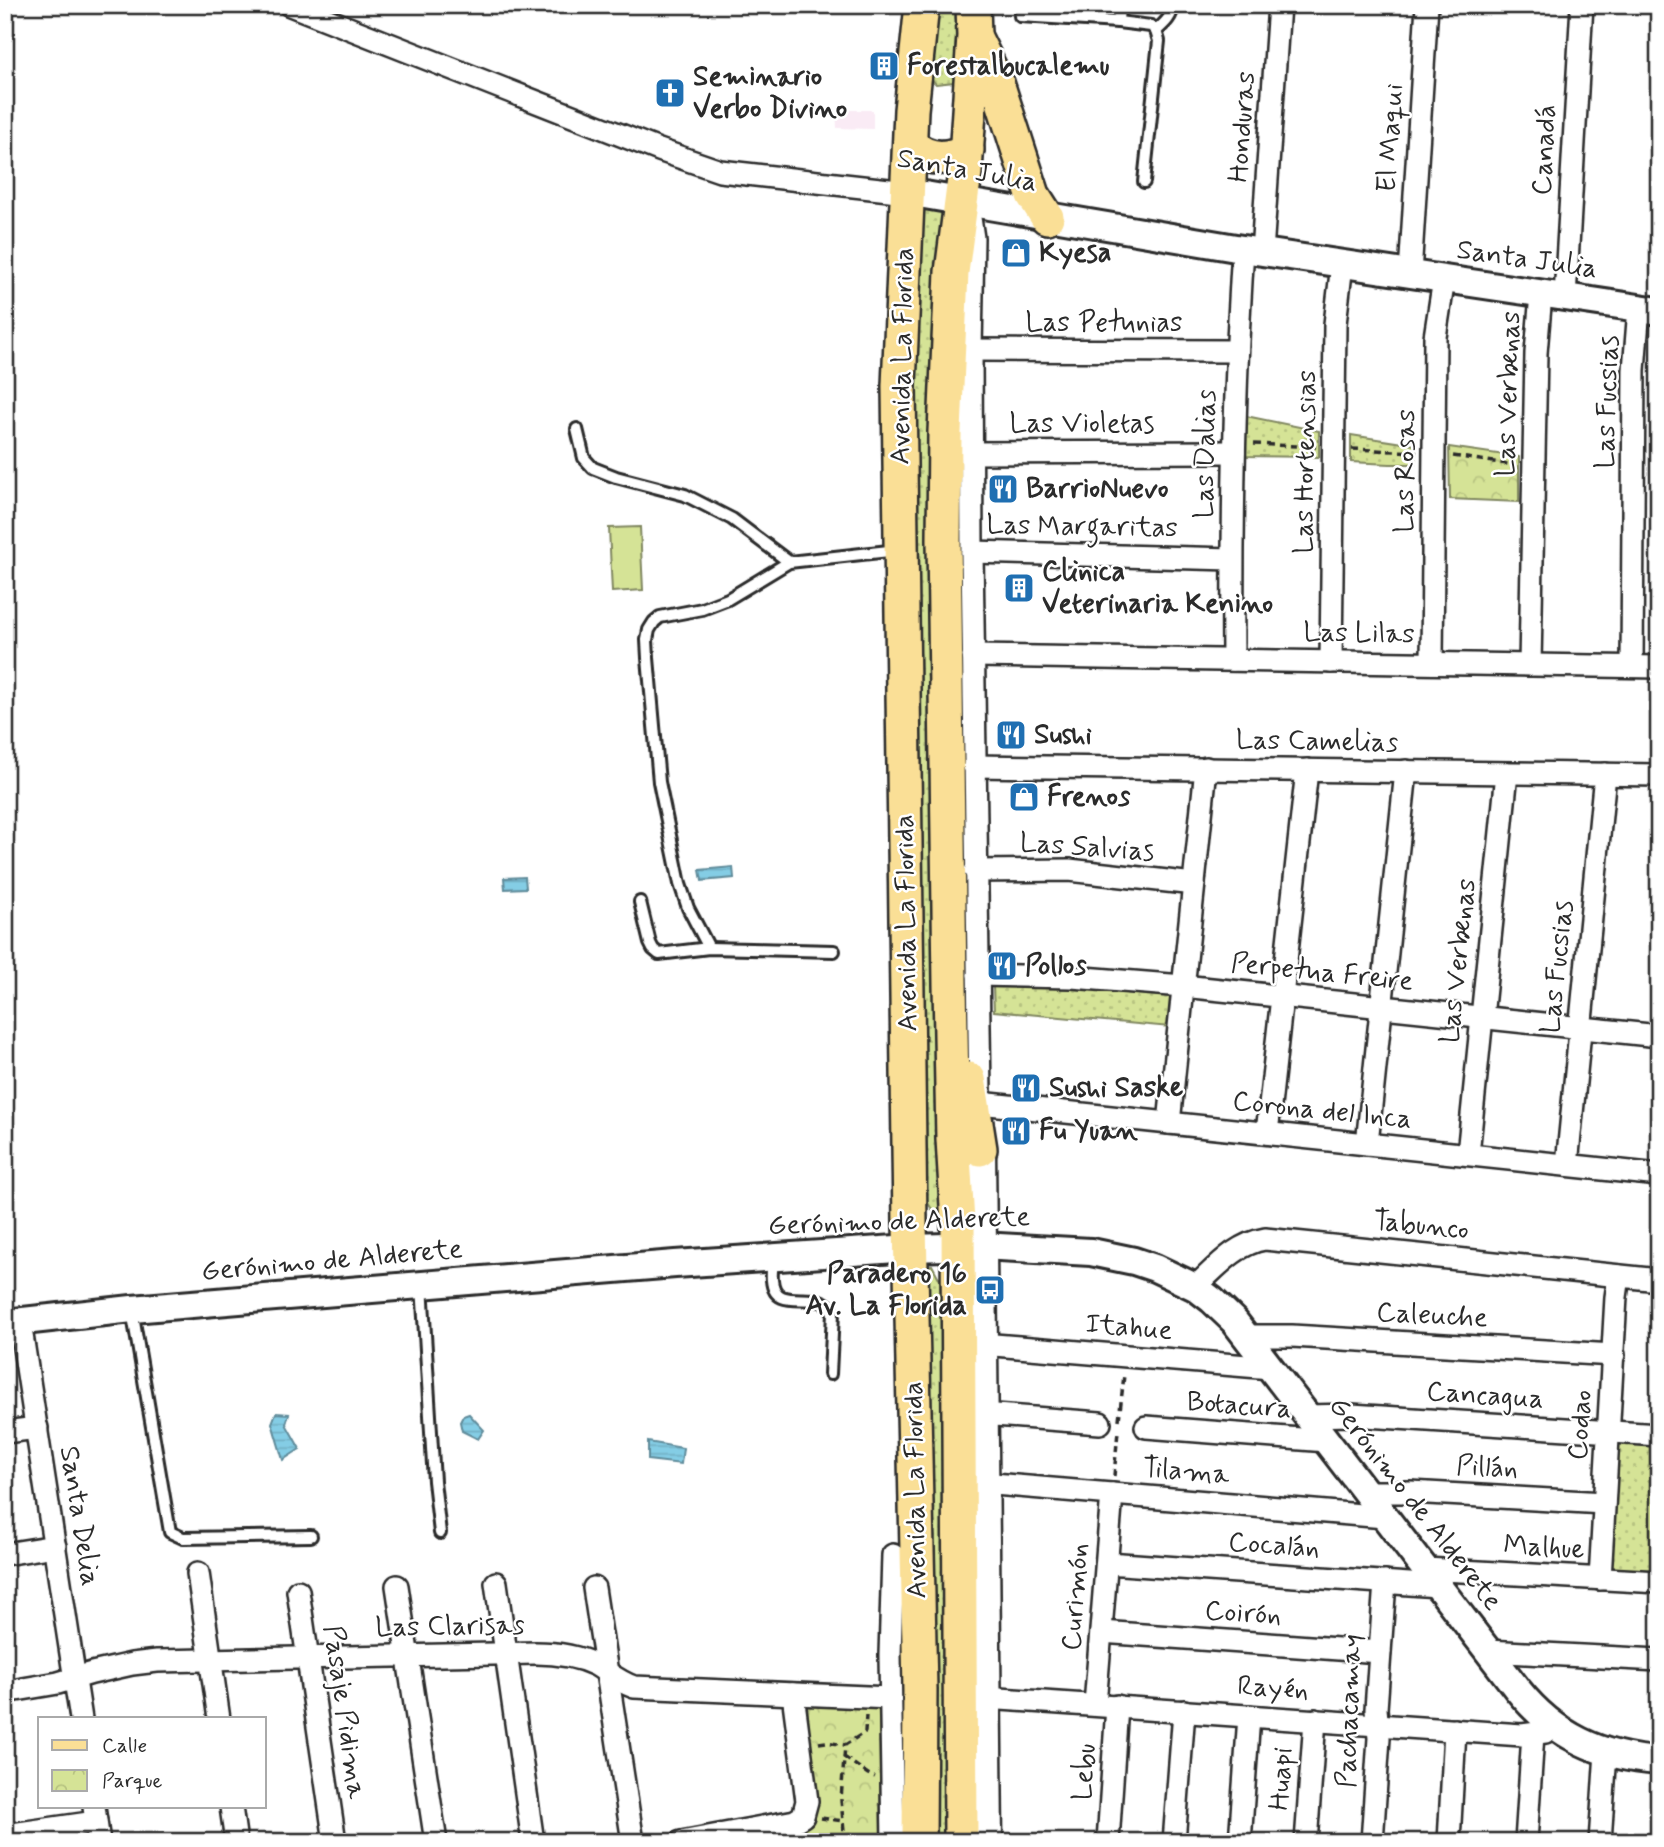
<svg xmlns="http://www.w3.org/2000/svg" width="1664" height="1847" font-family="Mynerve,sans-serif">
	<defs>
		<pattern id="grass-dots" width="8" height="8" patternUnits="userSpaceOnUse" patternTransform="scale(1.75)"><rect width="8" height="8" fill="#d5e396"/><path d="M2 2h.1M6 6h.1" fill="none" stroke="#b7c381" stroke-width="1.8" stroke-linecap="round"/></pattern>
		<pattern id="park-crowns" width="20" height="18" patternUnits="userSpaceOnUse" patternTransform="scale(1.75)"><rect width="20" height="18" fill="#d5e396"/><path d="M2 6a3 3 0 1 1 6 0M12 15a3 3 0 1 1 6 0" fill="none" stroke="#b7c381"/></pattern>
		<pattern id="water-rules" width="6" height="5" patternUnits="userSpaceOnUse" patternTransform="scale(1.75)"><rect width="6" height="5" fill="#84cde5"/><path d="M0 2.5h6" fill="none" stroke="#72b0c5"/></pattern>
	</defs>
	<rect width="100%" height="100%" fill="#fff"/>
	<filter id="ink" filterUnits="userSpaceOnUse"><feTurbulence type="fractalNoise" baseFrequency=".0143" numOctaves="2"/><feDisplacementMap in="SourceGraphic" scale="14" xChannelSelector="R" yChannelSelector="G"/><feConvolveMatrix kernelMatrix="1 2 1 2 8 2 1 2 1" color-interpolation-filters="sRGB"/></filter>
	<g filter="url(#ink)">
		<path fill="#faebf5" d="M836 110H873V129L837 128Z"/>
		<g fill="url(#grass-dots)" stroke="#808760" stroke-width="2">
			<path d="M931 5H957L954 82 936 84 925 73Z"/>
			<path d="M920 203 943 206 936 366 944 1221 939 1220 926 1200 910 463Z"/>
			<path d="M1246 416 1319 431V457L1244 456Z"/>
			<path d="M1351 435 1416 445 1415 464H1390L1351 462Z"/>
			<path d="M993 986 1082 989 1174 997 1170 1027 994 1011Z"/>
			<path d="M932 1265 940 1280 952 1842H935L921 1266Z"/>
			<path d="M1659 1439V1577L1610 1575 1614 1442Z"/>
		</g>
		<g fill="url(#park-crowns)" stroke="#808760" stroke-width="2">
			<path d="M1449 447 1519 457V502L1450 499Z"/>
			<path d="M807 1706H879L881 1842H797L796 1835 816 1807Z"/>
		</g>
		<path fill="#d5e396" stroke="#808760" stroke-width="2" d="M640 527 643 590 612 592 609 528Z"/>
		<g fill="url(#water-rules)" stroke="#608c9b" stroke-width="2">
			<path d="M733 867 734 878 702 881 700 870Z"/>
			<path d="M525 877 526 888 505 889 504 878Z"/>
			<path d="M276 1413 289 1414 286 1424 300 1449 283 1460 272 1423Z"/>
			<path d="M469 1414 484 1430 478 1439 462 1431 460 1422 463 1416Z"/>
			<path d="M648 1442 683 1448 681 1464 648 1460Z"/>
		</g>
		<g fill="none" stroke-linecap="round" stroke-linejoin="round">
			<g stroke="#2b2b2b" stroke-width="16">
				<g id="service">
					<path d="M1020 16 1118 22 1151 26 1156 31 1159 41 1144 182"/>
					<path d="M1118 22 1119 5"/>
					<path d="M1156 31C1165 23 1172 17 1173 5"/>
					<path d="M577 429 584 458 593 468 616 477 685 495 732 519 789 562"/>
					<path d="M640 902 650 943 653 949 659 954 709 948 834 951"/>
					<path d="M709 948 688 908 680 884 659 782 648 658 647 640 649 630 654 622 660 617 702 609 728 599 789 562 898 550"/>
					<path d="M773 1257C773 1265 771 1273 772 1280 775 1317 822 1284 833 1313L830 1374"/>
					<path d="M422 1285 434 1481 440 1533"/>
					<path d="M132 1310 170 1532 183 1538 311 1536"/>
				</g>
			</g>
			<g stroke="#2b2b2b" stroke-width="26">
				<g id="minor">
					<path d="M290 5 659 150 720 171 907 192"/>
					<path d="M968 211 970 218 973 238 971 350 972 552 980 1095"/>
					<path d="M1262 252 1279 5"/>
					<path d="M1410 274 1427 5"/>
					<path d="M1565 297 1582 5"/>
					<path d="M971 350 1237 351"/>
					<path d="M971 453 1234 452"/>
					<path d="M972 552 1232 559"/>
					<path d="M973 656 1659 667"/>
					<path d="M1233 660C1232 523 1234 386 1243 249"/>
					<path d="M1331 662 1335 324 1342 264"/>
					<path d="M1432 663 1435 337 1444 279"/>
					<path d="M1530 665 1536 353 1541 294"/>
					<path d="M1632 666 1634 370 1639 308"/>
					<path d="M974 766 1659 775"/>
					<path d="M975 871 1069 870 1194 884"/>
					<path d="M978 975 1072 977 1183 986 1659 1036"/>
					<path d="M980 1103 1659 1175"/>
					<path d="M1169 1123 1206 768"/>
					<path d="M1267 1133 1307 770"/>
					<path d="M1367 1144 1406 771"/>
					<path d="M1468 1154 1507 773"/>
					<path d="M1567 1165 1605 774"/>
					<path d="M1195 1287C1216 1268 1235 1244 1265 1239L1659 1280"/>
					<path d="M20 1322 81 1719"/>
					<path d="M1247 1336H1292L1614 1355"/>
					<path d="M982 1344 1271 1368"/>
					<path d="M982 1414 1100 1423"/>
					<path d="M1307 1416 1351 1415 1659 1435"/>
					<path d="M1146 1427 1327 1441"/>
					<path d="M5 1432 37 1428"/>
					<path d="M982 1483 1385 1517"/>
					<path d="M1366 1492H1410L1604 1503"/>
					<path d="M5 1554 55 1546"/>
					<path d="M893 1555 890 1655 893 1842"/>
					<path d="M1107 1563 1438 1586"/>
					<path d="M1425 1569 1659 1582"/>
					<path d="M198 1573 219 1719"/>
					<path d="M1600 1579 1616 1297 1619 1276"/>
					<path d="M496 1583 533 1842"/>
					<path d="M397 1586 436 1842"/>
					<path d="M594 1588 633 1842"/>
					<path d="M298 1591 335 1842"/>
					<path d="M1101 1632 1380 1652"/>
					<path d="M1488 1651 1659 1660"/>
					<path d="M5 1692 58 1683 92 1673 132 1664 157 1661 536 1653C557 1653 577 1656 596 1665 609 1673 619 1682 634 1687L891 1698"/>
					<path d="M985 1698 1522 1735 1545 1732 1555 1727"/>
					<path d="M1095 1705 1112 1494"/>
					<path d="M94 1807 99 1842"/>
					<path d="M231 1807 236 1842"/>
					<path d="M5 1835 96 1822"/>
					<path d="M681 1842 795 1821 803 1816 807 1801 793 1694"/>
					<path d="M1108 1842 1117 1706"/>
					<path d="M1174 1842 1184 1711"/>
					<path d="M1240 1842 1249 1716"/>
					<path d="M1306 1842 1315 1720"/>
					<path d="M1372 1842 1379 1738 1376 1709 1385 1582"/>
					<path d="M1449 1842 1455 1730"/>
					<path d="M1526 1842 1533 1734"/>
					<path d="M1600 1842 1606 1752"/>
				</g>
			</g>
			<g stroke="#2b2b2b" stroke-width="32">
				<g id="tertiary">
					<path d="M907 192 1236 248 1659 311"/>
					<path d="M5 1323 132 1309 675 1264 911 1248 981 1246 1091 1252 1134 1261 1155 1268 1195 1287 1212 1300 1235 1322 1518 1690C1555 1736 1600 1757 1659 1761"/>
				</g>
			</g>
			<g stroke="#2b2b2b" stroke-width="35">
				<path id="secondary" d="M980 1149 987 1842"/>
			</g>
			<g stroke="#2b2b2b" stroke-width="38">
				<g id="primary">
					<path d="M975 38 997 83 1033 195 1047 217"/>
					<path d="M910 144C926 160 947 161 967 150"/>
					<path d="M969 1079 980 1149"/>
					<path d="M919 1842 920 1690 910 1223 899 386 911 110 922 5"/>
					<path d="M961 1842 958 1223 953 1139 950 984 944 540 945 432 952 272 965 172 974 36 973 5"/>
				</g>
			</g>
			<g stroke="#2b2b2b" stroke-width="3.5" stroke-dasharray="7 5" stroke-linecap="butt">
				<path d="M1254 444 1316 447"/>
				<path d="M1352 449 1417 452"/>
				<path d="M1453 456 1514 465"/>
				<path d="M1119 1420 1124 1375"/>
				<path d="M1114 1476 1118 1431"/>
				<path d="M819 1743 826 1742 845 1745"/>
				<path d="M844 1757 868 1774 875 1777"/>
				<path d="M821 1818 843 1821"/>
				<path d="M845 1842 841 1800 845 1745 865 1732 866 1715"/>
			</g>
			<use href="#service" stroke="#fff" stroke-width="10"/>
			<use href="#minor" stroke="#fff" stroke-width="21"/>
			<use href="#tertiary" stroke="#fff" stroke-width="26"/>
			<use href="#secondary" stroke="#fff" stroke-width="30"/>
			<use href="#primary" stroke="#fadf96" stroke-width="33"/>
		</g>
	</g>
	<defs>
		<g id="building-square" transform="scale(1.575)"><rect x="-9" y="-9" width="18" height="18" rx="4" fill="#1f6fb2" stroke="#fff"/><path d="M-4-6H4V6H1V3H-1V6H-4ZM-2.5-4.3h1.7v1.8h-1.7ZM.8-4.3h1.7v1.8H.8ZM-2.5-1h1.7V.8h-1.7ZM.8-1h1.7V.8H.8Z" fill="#fff"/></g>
		<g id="church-square" transform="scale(1.575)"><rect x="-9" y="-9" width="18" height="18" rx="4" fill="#1f6fb2" stroke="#fff"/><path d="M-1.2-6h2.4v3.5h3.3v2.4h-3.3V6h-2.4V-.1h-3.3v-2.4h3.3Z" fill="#fff"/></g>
		<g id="shop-square" transform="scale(1.575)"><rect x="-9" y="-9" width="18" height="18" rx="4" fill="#1f6fb2" stroke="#fff"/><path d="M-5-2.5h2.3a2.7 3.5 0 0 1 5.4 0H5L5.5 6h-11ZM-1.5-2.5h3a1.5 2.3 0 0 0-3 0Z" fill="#fff"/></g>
		<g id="restaurant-square" transform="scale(1.575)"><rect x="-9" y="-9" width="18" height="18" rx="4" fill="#1f6fb2" stroke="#fff"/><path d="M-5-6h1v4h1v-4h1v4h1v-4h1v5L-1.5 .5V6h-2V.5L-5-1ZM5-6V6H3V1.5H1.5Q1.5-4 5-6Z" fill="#fff"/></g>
		<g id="bus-square" transform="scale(1.575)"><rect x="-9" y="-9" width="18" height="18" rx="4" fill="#1f6fb2" stroke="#fff"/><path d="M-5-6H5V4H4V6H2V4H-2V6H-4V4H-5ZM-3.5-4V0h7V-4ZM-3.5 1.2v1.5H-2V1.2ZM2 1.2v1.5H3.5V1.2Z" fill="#fff"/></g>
	</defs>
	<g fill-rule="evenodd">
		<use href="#building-square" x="884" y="66"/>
		<use href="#church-square" x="670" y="93"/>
		<use href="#shop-square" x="1016" y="253"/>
		<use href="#restaurant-square" x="1003" y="489"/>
		<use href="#building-square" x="1019" y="588"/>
		<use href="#restaurant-square" x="1011" y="735"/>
		<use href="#shop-square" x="1024" y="797"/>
		<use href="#restaurant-square" x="1002" y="966"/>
		<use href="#restaurant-square" x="1026" y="1088"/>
		<use href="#restaurant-square" x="1016" y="1131"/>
		<use href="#bus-square" x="990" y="1290"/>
	</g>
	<g text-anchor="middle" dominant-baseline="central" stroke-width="5" stroke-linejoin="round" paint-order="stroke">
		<g font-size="28" font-weight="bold" fill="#2b2b2b" stroke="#fff" text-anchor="start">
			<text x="907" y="66">Forestalbucalemu</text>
			<text x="693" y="77">Seminario<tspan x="693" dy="32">Verbo Divino</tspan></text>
			<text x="1039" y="253">Kyesa</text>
			<text x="1026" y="489">BarrioNuevo</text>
			<text x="1042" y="572">Clinica<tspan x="1042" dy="32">Veterinaria Kenino</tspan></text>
			<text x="1034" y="735">Sushi</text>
			<text x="1047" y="797">Frenos</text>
			<text x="1025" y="966">Pollos</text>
			<text x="1049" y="1088">Sushi Saske</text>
			<text x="1039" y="1131">Fu Yuan</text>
			<text x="967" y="1274" text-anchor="end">Paradero 16<tspan x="967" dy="32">Av. La Florida</tspan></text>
		</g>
		<g font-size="28" fill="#2b2b2b" stroke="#fff">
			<text transform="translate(1243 127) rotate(-86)">Honduras</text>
			<text transform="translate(1391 138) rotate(-86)">El Maqui</text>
			<text transform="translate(1545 150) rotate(-87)">Canadá</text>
			<text transform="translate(967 171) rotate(10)">Santa Julia</text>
			<text transform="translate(1527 260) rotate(8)">Santa Julia</text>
			<text x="1104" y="323">Las Petunias</text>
			<text transform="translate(903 356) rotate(-89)">Avenida La Florida</text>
			<text transform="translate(1509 394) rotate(-88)">Las Verbenas</text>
			<text transform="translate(1608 402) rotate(-88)">Las Fucsias</text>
			<text x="1082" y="424">Las Violetas</text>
			<text transform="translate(1206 454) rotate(-89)">Las Dalias</text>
			<text transform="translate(1306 462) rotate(-89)">Las Hortensias</text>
			<text transform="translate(1406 471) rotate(-89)">Las Rosas</text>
			<text transform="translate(1082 527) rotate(1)">Las Margaritas</text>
			<text transform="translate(1359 634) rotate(1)">Las Lilas</text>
			<text transform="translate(1317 742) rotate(1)">Las Camelias</text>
			<text transform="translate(1087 848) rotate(4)">Las Salvias</text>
			<text transform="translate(907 923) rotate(-91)">Avenida La Florida</text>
			<text transform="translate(1459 961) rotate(-84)">Las Verbenas</text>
			<text transform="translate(1558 967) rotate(-84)">Las Fucsias</text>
			<text transform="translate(1322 973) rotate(6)">Perpetua Freire</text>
			<text transform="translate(1322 1111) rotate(6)">Corona del Inca</text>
			<text transform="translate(899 1222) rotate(-2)">Gerónimo de Alderete</text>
			<text transform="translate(1421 1226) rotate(6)">Tabunco</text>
			<text transform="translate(332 1261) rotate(-5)">Gerónimo de Alderete</text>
			<text transform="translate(1432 1316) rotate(3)">Caleuche</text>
			<text transform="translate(1129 1328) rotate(5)">Itahue</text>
			<text transform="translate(1485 1396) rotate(4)">Cancagua</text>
			<text transform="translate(1239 1406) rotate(4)">Botacura</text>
			<text transform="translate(1581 1425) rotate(-86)">Codao</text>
			<text transform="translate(1487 1468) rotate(3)">Pillán</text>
			<text transform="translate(1186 1472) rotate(5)">Tilama</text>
			<text transform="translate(916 1490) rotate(-91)">Avenida La Florida</text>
			<text transform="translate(1415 1504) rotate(52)">Gerónimo de Alderete</text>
			<text transform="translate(79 1516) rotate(81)">Santa Delia</text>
			<text transform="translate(1274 1546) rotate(4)">Cocalán</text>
			<text transform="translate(1544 1548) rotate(3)">Malhue</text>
			<text transform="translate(1076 1597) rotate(-86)">Curimón</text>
			<text transform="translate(1243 1614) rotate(4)">Coirón</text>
			<text transform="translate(450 1627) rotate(-1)">Las Clarisas</text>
			<text transform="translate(1273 1689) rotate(4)">Rayén</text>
			<text transform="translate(1350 1711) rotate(-88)">Pachacamay</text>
			<text transform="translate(344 1712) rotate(82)">Pasaje Pidima</text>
			<text transform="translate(1085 1772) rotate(-86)">Lebu</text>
			<text transform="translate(1282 1779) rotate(-86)">Huapi</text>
		</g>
	</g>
	<rect width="1664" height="1847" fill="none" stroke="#fff" stroke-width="28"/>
	<rect x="14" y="14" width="1636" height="1819" fill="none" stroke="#2b2b2b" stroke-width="2.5" filter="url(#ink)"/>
	<rect x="38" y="1717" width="228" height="91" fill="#ffffff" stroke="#aaaaaa" stroke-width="2"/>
	<rect x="52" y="1740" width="35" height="10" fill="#fadf96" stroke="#aaaaaa" stroke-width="2"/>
	<text x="102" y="1752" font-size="21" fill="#2b2b2b">Calle</text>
	<rect x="52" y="1770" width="35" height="21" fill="url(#park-crowns)" stroke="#aaaaaa" stroke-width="2"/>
	<text x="102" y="1787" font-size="21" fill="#2b2b2b">Parque</text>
</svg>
